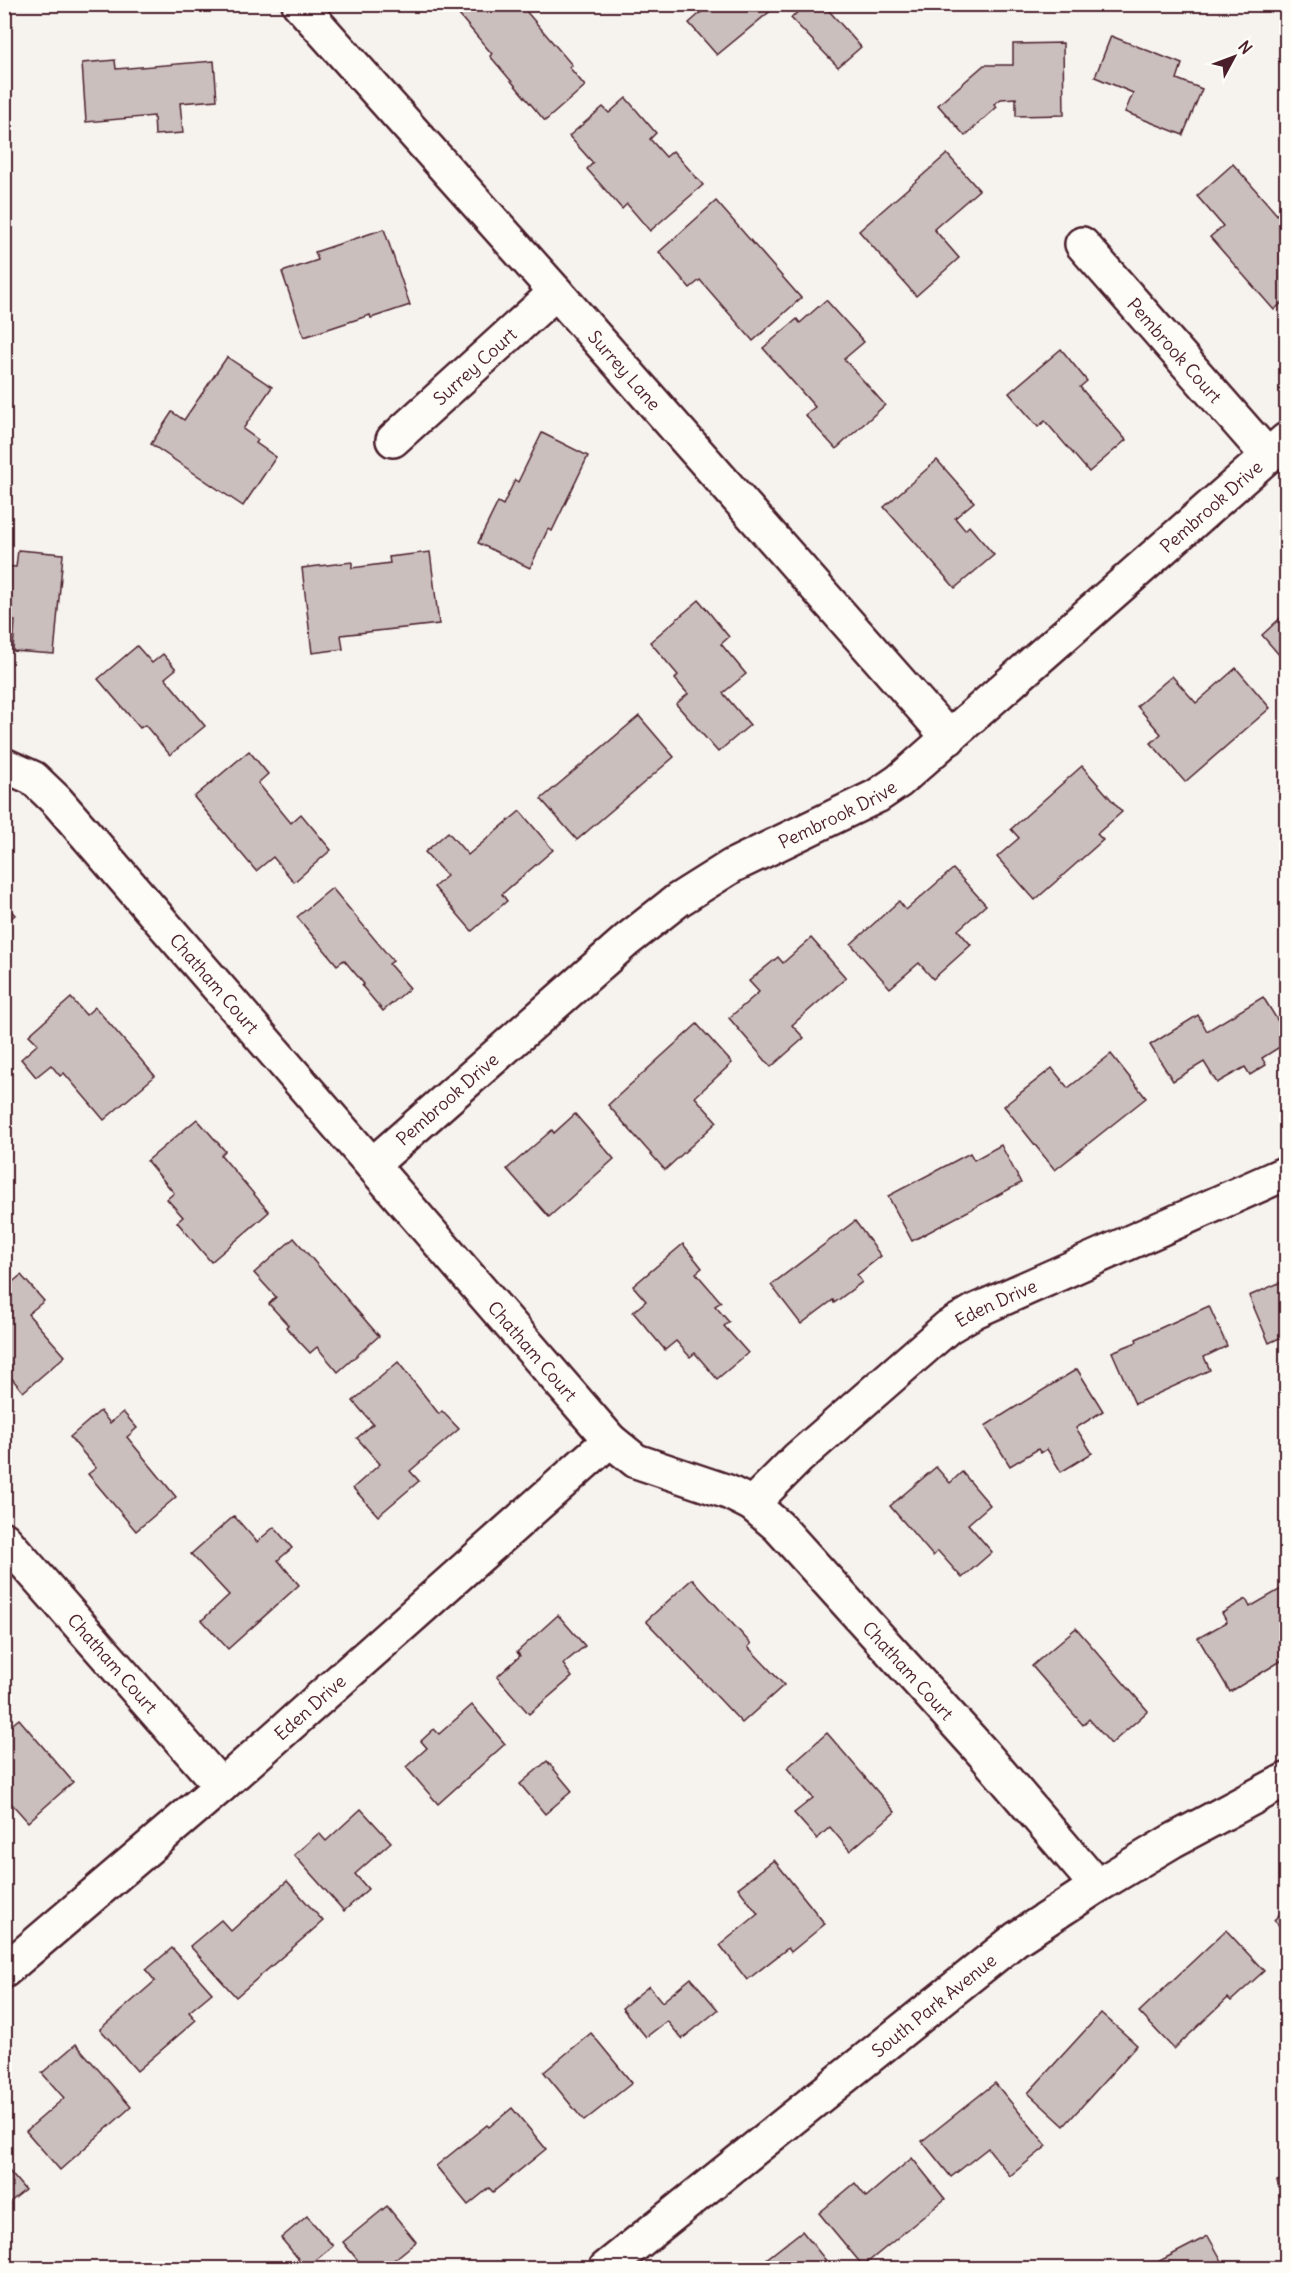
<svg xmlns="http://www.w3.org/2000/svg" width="1291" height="2273" font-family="Delius,sans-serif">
	<rect width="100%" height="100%" fill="#f6f3ef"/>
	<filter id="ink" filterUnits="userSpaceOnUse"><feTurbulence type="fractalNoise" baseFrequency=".0167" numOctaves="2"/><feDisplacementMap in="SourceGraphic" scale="12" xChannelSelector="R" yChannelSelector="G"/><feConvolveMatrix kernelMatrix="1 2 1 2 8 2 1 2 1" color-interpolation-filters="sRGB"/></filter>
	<g filter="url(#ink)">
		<g fill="#cbbfbe" stroke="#4a1f2b" stroke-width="1.5">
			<path d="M458 4H520L572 65 569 67 585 86 545 121 490 56 492 54 454 9Z"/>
			<path d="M703 4H779L717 55 689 23 706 8Z"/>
			<path d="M807 4H823L861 47 838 67 791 18Z"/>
			<path d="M1111 36 1182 64 1177 79 1202 89 1183 135 1125 112 1133 93 1095 77Z"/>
			<path d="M1063 43 1064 115 1016 116V98L1001 99 994 104 997 107 965 136 938 105 984 65H1013V44Z"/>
			<path d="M115 60 116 69 214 61 217 100 180 103 183 133 155 135 154 116 86 122 82 63Z"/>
			<path d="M626 98 656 133 650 139 666 157 673 151 703 185 650 231 627 204 622 209 587 169 593 163 569 136 603 107 609 113Z"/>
			<path d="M947 154 979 190 934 229 959 258 916 296 859 231Z"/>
			<path d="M1233 164 1286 225V299L1274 310 1210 237 1223 226 1197 196Z"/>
			<path d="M716 201 801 298 753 341 700 280 690 288 659 252Z"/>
			<path d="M384 229 410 305 371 318 370 315 304 337 282 272 318 260 315 252Z"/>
			<path d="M826 300 864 342 844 359 885 405 836 449 805 415 815 407 763 348 797 319 800 323Z"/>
			<path d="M1061 349 1087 381 1080 387 1126 440 1089 472 1045 421 1038 427 1009 393Z"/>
			<path d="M227 357 272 387 243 429 258 440 256 443 276 457 243 506 151 444 172 412 184 420Z"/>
			<path d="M542 433 588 456 552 531 548 529 530 568 478 543 498 502 503 505 515 480 518 482Z"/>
			<path d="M937 460 974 502 955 518 965 530 969 526 994 555 955 588 884 507Z"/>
			<path d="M18 550 63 554 54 654 13 651 15 621 4 620V566L16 567Z"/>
			<path d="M430 552 439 624 341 635 343 649 312 653 302 568 352 562V568L390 563 389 557Z"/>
			<path d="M699 600 729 637 721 644 746 674 723 693 750 725 718 752 676 704 688 694 675 679 678 675 650 642Z"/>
			<path d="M1286 613V663L1262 635Z"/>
			<path d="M137 646 152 663 163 654 176 669 165 678 205 726 170 755 145 725 140 728 98 679Z"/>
			<path d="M1236 668 1270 708 1185 782 1151 743 1161 734 1137 706 1172 676 1196 703Z"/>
			<path d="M639 716 674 757 577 840 541 799Z"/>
			<path d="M249 751 268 774 258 783 291 823 301 814 331 850 294 882 273 857 256 871 194 797Z"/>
			<path d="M1082 766 1122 812 1097 834 1103 840 1035 900 997 857 1019 838 1011 829Z"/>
			<path d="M520 811 553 850 502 894 507 901 472 931 434 887 447 876 425 852 448 832 468 855Z"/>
			<path d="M953 869 986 905 958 930 971 945 933 979 919 963 890 988 851 944 899 901 906 910Z"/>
			<path d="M332 888 393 961 389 964 410 988 383 1011 362 986 364 984 344 960 337 965 297 917Z"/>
			<path d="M4 903 15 915 4 924Z"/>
			<path d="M811 938 846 978 792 1025 804 1038 771 1067 729 1018 759 992 749 981 778 957 783 963Z"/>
			<path d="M1263 997 1286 1034V1043L1262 1058 1266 1065 1250 1075 1245 1067 1217 1083 1204 1062 1173 1081 1150 1045 1198 1015 1207 1031Z"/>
			<path d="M71 998 86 1015 95 1007 155 1076 104 1120 64 1073 60 1076 51 1065 36 1077 21 1059 38 1044 29 1035Z"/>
			<path d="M697 1024 732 1063 695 1097 717 1122 665 1170 608 1105Z"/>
			<path d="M1111 1054 1146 1098 1055 1170 1004 1106 1052 1068 1068 1088Z"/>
			<path d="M575 1114 614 1159 549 1217 507 1169 552 1130 554 1133Z"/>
			<path d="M197 1119 225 1151 221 1155 269 1212 211 1262 177 1222 183 1217 167 1199 174 1193 147 1161Z"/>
			<path d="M1001 1145 1021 1183 912 1241 888 1196 970 1153 974 1160Z"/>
			<path d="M855 1221 881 1256 857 1275 862 1282 834 1303 833 1300 801 1324 771 1285Z"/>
			<path d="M294 1238 379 1336 338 1372 317 1347 310 1353 286 1327 288 1325 269 1304 276 1297 254 1273Z"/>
			<path d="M683 1244 702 1268 696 1273 721 1302 715 1306 729 1322 724 1326 748 1353 717 1379 695 1353 690 1357 676 1341 665 1350 633 1312 646 1301 633 1286Z"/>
			<path d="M21 1275 44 1301 28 1314 65 1356 23 1392 4 1369V1289Z"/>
			<path d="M1286 1280V1335L1269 1343 1249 1296Z"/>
			<path d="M1209 1306 1227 1346 1204 1357 1210 1370 1135 1404 1112 1352 1137 1342 1136 1339Z"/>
			<path d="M398 1362 439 1414 442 1411 459 1429 410 1471 419 1481 378 1516 353 1488 380 1464 357 1438 373 1424 353 1401Z"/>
			<path d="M1077 1369 1103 1411 1076 1428 1092 1453 1061 1472 1047 1449 1041 1453 1038 1449 1010 1466 985 1426Z"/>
			<path d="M100 1411 110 1423 123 1412 137 1428 127 1437 176 1497 136 1531 88 1474 96 1468 70 1437Z"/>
			<path d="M936 1467 950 1483 962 1472 990 1505 968 1524 992 1552 962 1578 938 1551 933 1556 890 1506Z"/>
			<path d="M234 1516 257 1542 274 1527 292 1548 278 1560 299 1585 228 1649 202 1620 229 1595 191 1554Z"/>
			<path d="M692 1579 751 1644 748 1647 784 1685 742 1723 646 1621Z"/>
			<path d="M1286 1586V1658L1230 1692 1198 1638 1227 1622 1222 1613 1246 1599 1250 1607Z"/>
			<path d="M558 1615 585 1646 563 1664 572 1677 529 1714 497 1677 520 1656 517 1652Z"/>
			<path d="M1076 1628 1148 1711 1111 1744 1089 1719 1083 1725 1032 1666Z"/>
			<path d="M472 1705 505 1744 438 1804 406 1767 427 1748 421 1741 434 1729 439 1734Z"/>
			<path d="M19 1719 73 1782 28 1822 4 1795V1731Z"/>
			<path d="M827 1733 895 1812 850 1851 830 1827 817 1839 794 1813 813 1798 787 1768Z"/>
			<path d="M547 1761 572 1791 545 1814 520 1784Z"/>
			<path d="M361 1809 391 1842 355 1874 368 1889 344 1911 294 1855 319 1833 326 1841Z"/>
			<path d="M774 1860 825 1924 791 1952 788 1948 747 1980 720 1945 758 1914 738 1888Z"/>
			<path d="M287 1881 323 1921 236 1997 190 1946 221 1920 231 1931Z"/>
			<path d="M1286 1908V1933L1274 1920Z"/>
			<path d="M1226 1930 1264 1971 1231 2001 1228 1998 1174 2049 1139 2012Z"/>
			<path d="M172 1948 212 1993 189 2012 196 2020 137 2071 100 2029 155 1981 146 1970Z"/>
			<path d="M691 1978 718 2010 682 2039 667 2021 646 2037 622 2008 649 1986 662 2002Z"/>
			<path d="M1101 2013 1137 2045 1064 2126 1028 2093Z"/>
			<path d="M591 2033 632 2083 584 2121 544 2072Z"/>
			<path d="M76 2044 131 2107 60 2170 26 2131 64 2098 42 2073Z"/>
			<path d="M995 2083 1047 2146 1010 2176 988 2148 951 2177 922 2141Z"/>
			<path d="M512 2108 546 2149 493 2192 489 2188 468 2205 436 2166 487 2125 489 2127Z"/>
			<path d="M912 2158 945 2199 863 2266 819 2213 855 2183 866 2197Z"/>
			<path d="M4 2165 25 2190 4 2207Z"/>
			<path d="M1286 2178V2211L1277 2181Z"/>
			<path d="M387 2206 416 2242 384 2268H364L343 2242Z"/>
			<path d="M307 2216 333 2246 306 2268 281 2238Z"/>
			<path d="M802 2231 832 2268H755Z"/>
			<path d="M1208 2236 1226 2268H1146Z"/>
		</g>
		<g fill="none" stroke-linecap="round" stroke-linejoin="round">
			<g stroke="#4a1f2b" stroke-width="38">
				<g id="minor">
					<path id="s1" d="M299 4 556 292 949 738"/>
					<path id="s2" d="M1082 244 1268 456"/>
					<path id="s3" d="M393 440 556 292"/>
					<path id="s4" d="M4 765 33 778 57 801 610 1440 636 1461 728 1492 752 1504 778 1526 983 1753 1097 1886"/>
					<path id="s5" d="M372 1165 627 940 678 900 732 866 877 796 899 781 1286 440"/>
					<path id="s6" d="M752 1504 798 1458 948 1327 975 1311 1286 1173"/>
					<path id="s7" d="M4 1539 221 1786"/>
					<path id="s8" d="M4 1971 221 1786 610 1440"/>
				</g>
			</g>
			<g stroke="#4a1f2b" stroke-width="38">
				<g id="major">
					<path id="s9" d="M606 2268 1016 1939 1097 1886 1172 1841 1286 1780"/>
				</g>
			</g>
			<use href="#minor" stroke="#fdfcf7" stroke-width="33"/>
			<use href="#major" stroke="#fdfcf7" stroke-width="33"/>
		</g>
	</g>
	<g text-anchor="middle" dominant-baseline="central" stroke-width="4.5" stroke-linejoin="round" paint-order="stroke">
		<g font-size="18" fill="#4a1f2b" stroke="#fdfcf7">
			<text stroke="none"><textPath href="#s2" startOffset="141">Pembrook Court</textPath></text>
			<text stroke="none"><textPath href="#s3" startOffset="110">Surrey Court</textPath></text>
			<text stroke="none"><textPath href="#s1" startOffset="490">Surrey Lane</textPath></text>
			<text stroke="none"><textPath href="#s5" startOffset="1072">Pembrook Drive</textPath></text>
			<text stroke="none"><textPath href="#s5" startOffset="586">Pembrook Drive</textPath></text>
			<text stroke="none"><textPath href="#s4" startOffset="306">Chatham Court</textPath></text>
			<text stroke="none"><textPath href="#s5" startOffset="100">Pembrook Drive</textPath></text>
			<text stroke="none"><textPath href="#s6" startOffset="318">Eden Drive</textPath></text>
			<text stroke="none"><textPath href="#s4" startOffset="792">Chatham Court</textPath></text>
			<text stroke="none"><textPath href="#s7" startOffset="165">Chatham Court</textPath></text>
			<text stroke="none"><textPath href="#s4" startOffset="1296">Chatham Court</textPath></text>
			<text stroke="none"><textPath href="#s8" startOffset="404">Eden Drive</textPath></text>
			<text stroke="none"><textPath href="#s9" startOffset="420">South Park Avenue</textPath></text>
		</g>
	</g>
	<rect width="1291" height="2273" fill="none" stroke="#fdfcf7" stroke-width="24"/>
	<rect x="12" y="12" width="1267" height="2249" fill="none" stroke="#4a1f2b" stroke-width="2" filter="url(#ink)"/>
	<g transform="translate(1234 57) rotate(49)" stroke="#fdfcf7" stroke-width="4.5" paint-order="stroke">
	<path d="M0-4.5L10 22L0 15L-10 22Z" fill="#4a1f2b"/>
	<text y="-9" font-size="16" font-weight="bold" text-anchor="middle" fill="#4a1f2b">N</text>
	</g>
</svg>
